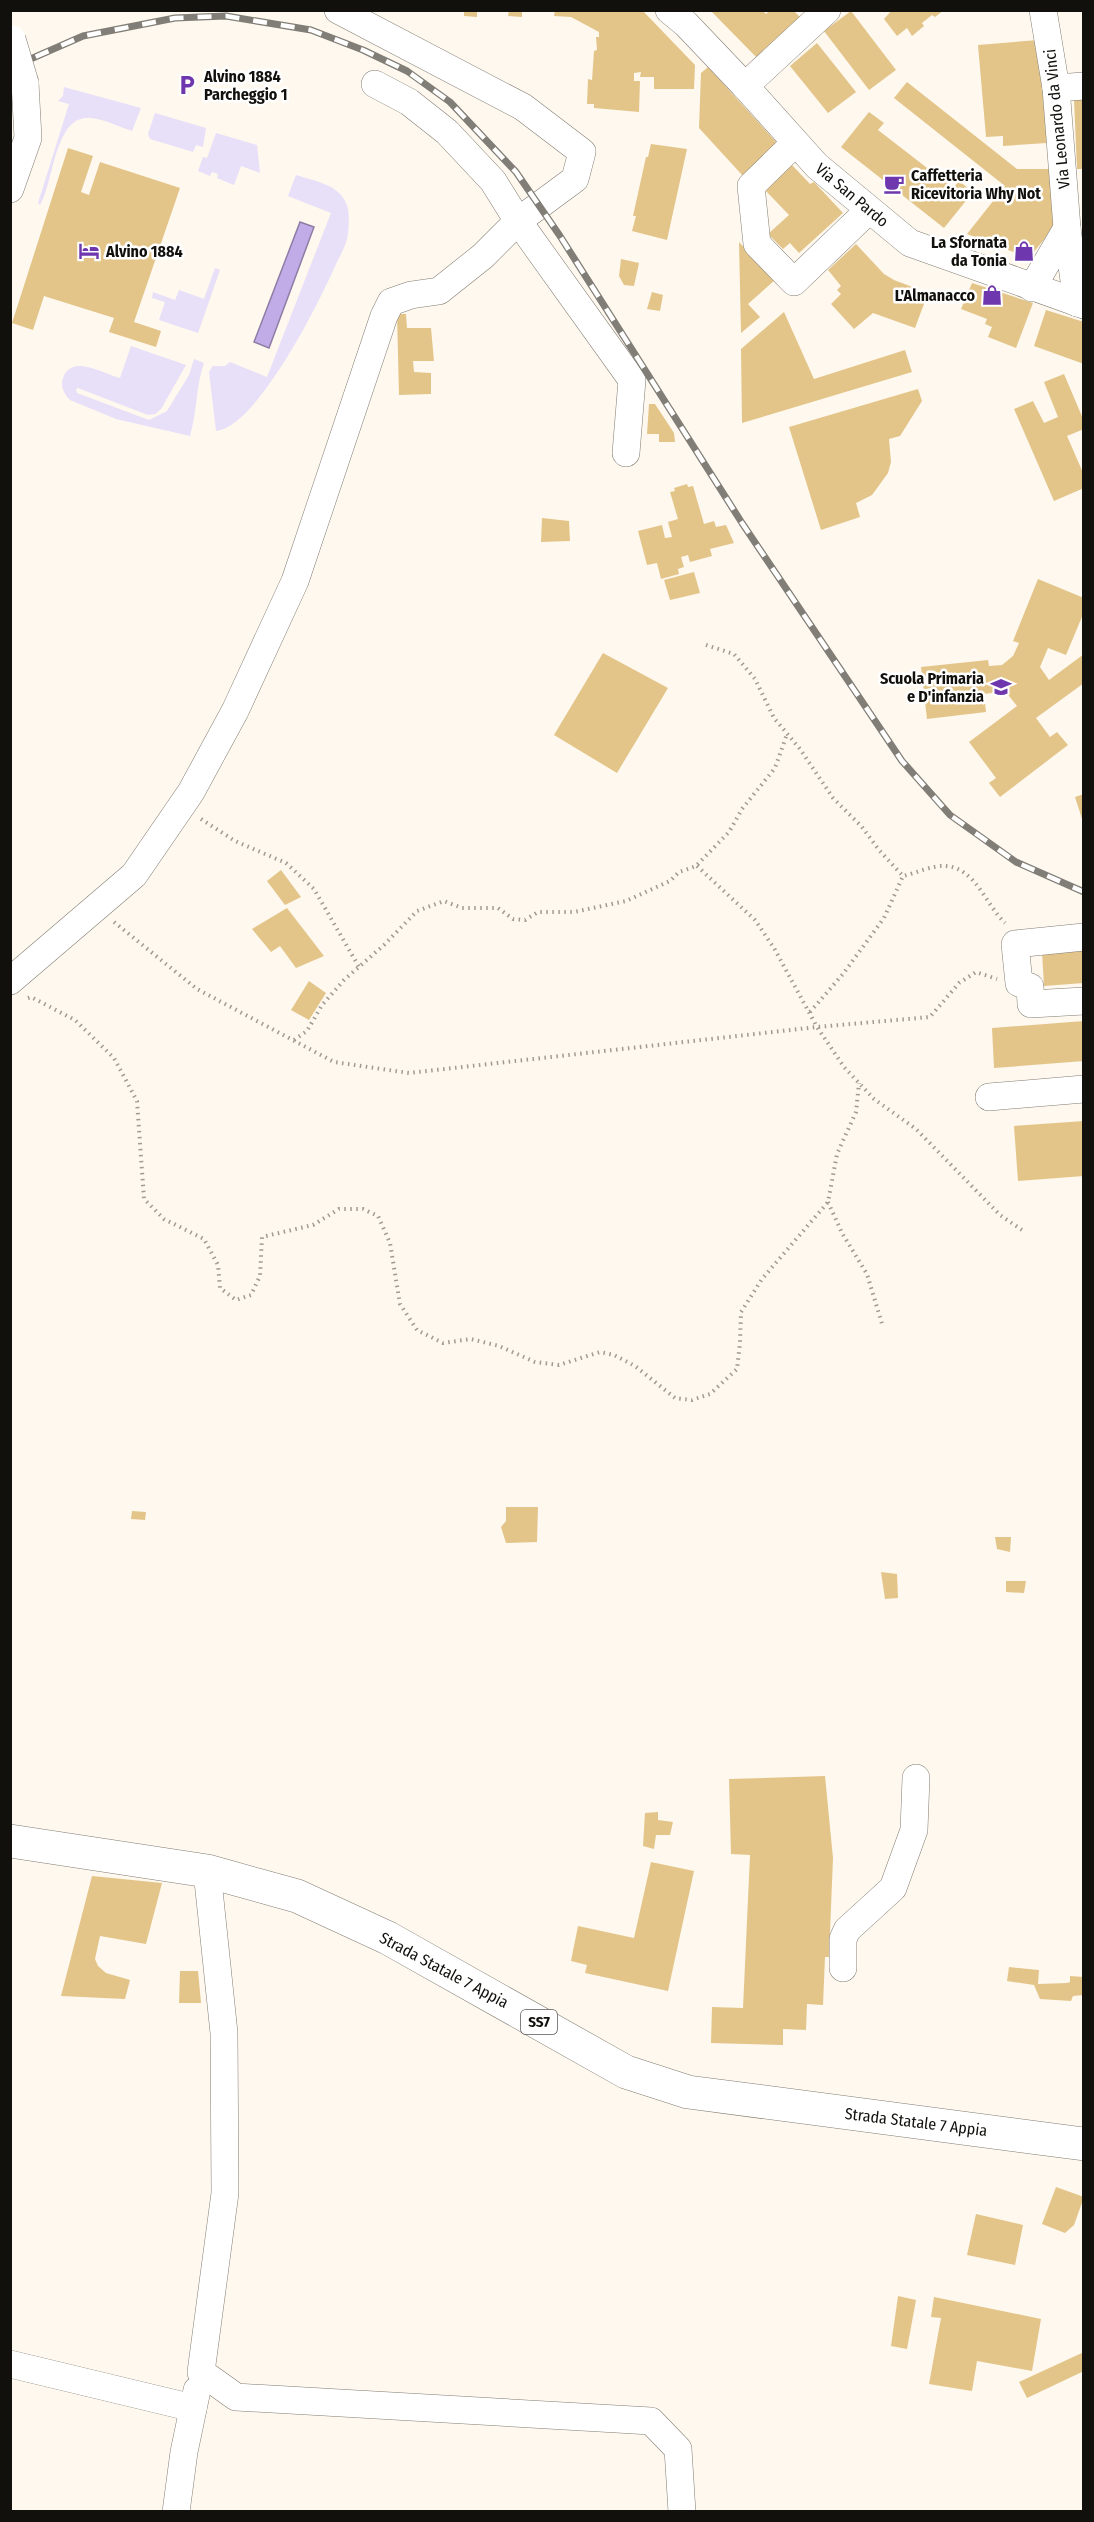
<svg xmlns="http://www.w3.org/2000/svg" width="1094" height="2522" font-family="'Fira Sans Condensed',sans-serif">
	<rect width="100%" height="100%" fill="#fef8ee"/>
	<g fill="#e8dff9">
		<path d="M64 87 141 108 132 131C119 127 105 119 91 118 54 114 54 183 40 205L38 203 69 104 58 101 63 96Z"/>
		<path d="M155 113 206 128 203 147 196 145 193 152 150 139 148 134Z"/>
		<path d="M216 133 257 145 260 173 241 166 234 185 217 178 218 174 212 172 210 176 198 171 203 157 207 158Z"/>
		<path d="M296 175C314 181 338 184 346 203 350 210 349 231 347 239 345 247 340 256 336 264 320 301 258 426 216 431L209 372 213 366H225L230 362 267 377 331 213 288 196Z"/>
		<path d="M215 268 220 270 198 333 159 320 165 302 152 298 153 292 175 300 179 290 204 299Z"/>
		<path d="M131 346 186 365 161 409 155 414 148 415 78 388 76 389 77 393 149 420 167 411 189 375 194 359 204 363C196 385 197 412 190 436L116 419 70 400C64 393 60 387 63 378 72 353 103 374 120 378Z"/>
	</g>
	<path fill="#c2ace7" stroke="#8d7da5" stroke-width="1.5" d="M300 222 314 227 269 348 254 342Z"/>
	<g fill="#e4c589">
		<path d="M464 10H477V17L464 16Z"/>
		<path d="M509 10H522V17L508 16Z"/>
		<path d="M555 10H642L695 65 694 89H654V77H640L641 72 634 73V81H640L639 112 594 108V104H587L588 79 592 80 594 51 597 50 596 37H599V32L571 17 554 16Z"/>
		<path d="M710 10H762L766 14 770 10H793L804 21 760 61Z"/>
		<path d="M892 10H944L935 17 932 15 922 23 924 26 912 36 907 28 897 36 884 19Z"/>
		<path d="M851 11 896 70 869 90 824 31Z"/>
		<path d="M1038 40 1047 143 1003 146V136L986 137 978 45Z"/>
		<path d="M817 43 856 92 828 113 790 66Z"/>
		<path d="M708 67 778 144 743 176 699 128 701 73Z"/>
		<path d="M907 82 1017 169H1054L1055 226 1029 258 967 234 1005 186 894 98Z"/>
		<path d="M1074 99H1084V169H1077Z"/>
		<path d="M869 112 884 123 878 130 953 188 959 181 973 192 944 228 841 147Z"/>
		<path d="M651 144 687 149 667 240 632 231 636 216H633L646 157H648Z"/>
		<path d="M68 148 93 156 81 192 89 195 100 162 180 188 134 322 161 331 156 347 109 332 114 318 44 296 33 330 12 323Z"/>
		<path d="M791 164 810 184 814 182 843 213 799 253 790 243 783 249 768 234 789 215 764 189Z"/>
		<path d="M739 242 775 280 748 304 760 317 741 333Z"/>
		<path d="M856 244 884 274 894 280 928 293 915 328 873 313 854 329 831 304 841 294 837 290 841 286 828 270Z"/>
		<path d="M621 259 639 263 634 286 624 285 619 276Z"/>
		<path d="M972 283 1033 303 1016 348 988 337 992 327 985 324 987 319 961 309Z"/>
		<path d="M652 292 663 295 660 311 647 309Z"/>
		<path d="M1046 310 1084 322V364L1034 346Z"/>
		<path d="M784 312 814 379 905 350 912 372 742 423 741 349Z"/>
		<path d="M397 314H406L407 328H431L434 361H413L414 372 431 373V394L399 395Z"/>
		<path d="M1064 374 1084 421V429L1067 436 1084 475V488L1054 501 1014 409 1033 401 1044 423 1058 417 1044 382Z"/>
		<path d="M918 389 922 401 900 436 889 439 891 462 888 473 872 495 856 503 860 517 821 530 789 427Z"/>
		<path d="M649 404H655L674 433 675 442H659V434H647Z"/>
		<path d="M687 484 688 487 693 486 704 524 714 521 716 527 726 525 734 543 710 549 712 556 690 562 688 555 681 557 684 567 678 569 679 574 661 579 657 563 647 565 638 531 662 525 665 538 672 537 668 522 678 519 670 492 675 491 674 488Z"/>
		<path d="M542 518 569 521 570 541 541 542Z"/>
		<path d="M694 572 700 593 670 600 664 580Z"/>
		<path d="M1038 579 1084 598V612L1066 655 1048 648 1040 667 1049 680 1084 654V683L1036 718 1050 737 1057 732 1068 745 1000 797 989 783 996 778 969 742 1017 706 1005 691 984 694 986 712 927 719 921 667 988 660 989 666 1002 665 1013 656 1019 643 1013 641Z"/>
		<path d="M603 653 668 688 617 773 554 735Z"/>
		<path d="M1084 794V822H1083L1075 797Z"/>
		<path d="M281 870 301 897 285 905 267 881Z"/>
		<path d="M287 908 324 956 296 968 280 946 271 952 252 929Z"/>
		<path d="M1084 949V983L1044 986 1042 952Z"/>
		<path d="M309 981 326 993 309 1020 291 1010Z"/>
		<path d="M1084 1021V1061L994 1068 992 1028Z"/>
		<path d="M1084 1121V1176L1018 1181 1014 1126Z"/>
		<path d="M506 1507H538L537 1542 506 1543 501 1527 506 1521Z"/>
		<path d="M132 1511 146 1512 145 1520 131 1519Z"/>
		<path d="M995 1537H1011L1010 1552 997 1549Z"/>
		<path d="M881 1572 897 1574 898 1598 885 1599Z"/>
		<path d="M1006 1581H1026L1024 1593 1006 1592Z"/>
		<path d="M825 1776 833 1858 829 1957H825L823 2005 807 2004 806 2030 783 2029V2045L711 2043 712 2007 743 2008 750 1855 731 1854 729 1779Z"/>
		<path d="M658 1812V1820L673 1822 670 1835H656L654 1849 643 1846 645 1813Z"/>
		<path d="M651 1862 694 1871 668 1991 585 1973 587 1965 571 1961 578 1926 634 1938Z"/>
		<path d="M92 1876 162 1883 146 1944 100 1936 95 1959 98 1966 106 1973 130 1980 125 1999 61 1996Z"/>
		<path d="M1009 1967 1039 1970 1038 1984 1067 1983 1070 1982V1976L1084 1977V1995L1073 1996 1071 2001 1040 1999 1034 1985 1007 1981Z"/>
		<path d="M180 1971H198L201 2003H179Z"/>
		<path d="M1056 2187 1084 2197 1074 2225 1065 2233 1042 2224Z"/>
		<path d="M976 2214 1023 2225 1015 2265 967 2255Z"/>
		<path d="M898 2296 916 2300 907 2349 891 2346Z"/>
		<path d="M934 2297 1041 2319 1032 2371 977 2361 972 2391 929 2384 941 2318 931 2317Z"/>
		<path d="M1084 2352V2371L1027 2398 1019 2382Z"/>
	</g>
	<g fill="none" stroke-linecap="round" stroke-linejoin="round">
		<g stroke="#827d74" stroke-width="28">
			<g id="minor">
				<path d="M669 10 686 24 745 86 817 166 910 243 1084 305"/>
				<path d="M1043 10 1056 88 1067 228"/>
				<path d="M375 84 409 102 447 132 493 181 518 221 632 380 626 453"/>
				<path d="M745 86 827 10"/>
				<path d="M1056 88 1084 86"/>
				<path d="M795 143 751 186 757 244 794 282 869 210"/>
				<path d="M10 189 28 138 25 83"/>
				<path d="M1032 288 1067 228 1077 303"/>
				<path d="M1084 937 1015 944 1019 983 1030 987 1031 1004 1084 1001"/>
				<path d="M10 981 134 875 191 792 235 711 295 581 384 316 391 302 411 295 439 291 483 256 518 221 575 179 582 152 523 107 338 10"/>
				<path d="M989 1097 1084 1089"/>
				<path d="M207 1871 224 2033 225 2193 201 2372 236 2397 651 2421 678 2449 682 2512"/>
				<path d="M843 1968V1939L847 1930 893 1888 914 1830 916 1778"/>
				<path d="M10 2364 193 2408"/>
				<path d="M176 2512 184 2452 197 2390"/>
			</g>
		</g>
		<g stroke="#827d74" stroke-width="34">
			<path id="major" d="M10 1841 207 1871 297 1896 388 1938 626 2072 688 2092 1084 2144"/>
		</g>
		<g stroke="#9f9b93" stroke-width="4" stroke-dasharray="1.5 4.5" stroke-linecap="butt">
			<path d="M706 645 734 654 755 679 774 718 800 749 833 798 862 827 879 850 903 876"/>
			<path d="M201 819 235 841 286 863 314 889 359 967"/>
			<path d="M697 866 755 920 774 948 817 1027 844 1067 874 1099 916 1129 1000 1215 1025 1232"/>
			<path d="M114 922 197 989 334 1062 409 1073 817 1027 930 1017 959 983 976 972 997 979"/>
			<path d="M28 998 31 997 75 1020 114 1058 137 1101 144 1199 164 1219 204 1239 218 1265 220 1288 236 1300 251 1295 260 1276 262 1237 313 1225 339 1209H363L378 1216 390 1243 400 1304 417 1330 443 1343 471 1339 499 1346 535 1362 559 1365 600 1352 614 1355 635 1366 675 1398 692 1400 710 1394 737 1369 740 1343 741 1312 762 1279 828 1202 837 1154 856 1112 859 1083"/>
			<path d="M810 1012 843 974 884 918 903 876C916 873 933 865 945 866 975 867 986 905 1005 923"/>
			<path d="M294 1040 307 1031 322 1005 344 980 384 945 417 911 444 901 462 908H498L513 919 525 920 538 912H574L626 901 670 881 679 872 696 866 729 832 742 809 775 768 787 734"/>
			<path d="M828 1202 842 1233 867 1274 882 1324"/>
		</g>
		<use href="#minor" stroke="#fff" stroke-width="27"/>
		<use href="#major" stroke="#fff" stroke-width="33"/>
		<g stroke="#817e77" stroke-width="7">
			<path id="rail" d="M10 68 83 36 175 18 226 16 311 30 363 50 407 71 450 102 516 172 560 236 742 523 902 761 950 815 1016 862 1084 892"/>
		</g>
		<use href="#rail" stroke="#fff" stroke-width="4.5" stroke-dasharray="14" stroke-linecap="butt"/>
		<g stroke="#827d74" stroke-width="28" stroke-linecap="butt">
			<path id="minor-bridge" d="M12 39 25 83"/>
		</g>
		<use href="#minor-bridge" stroke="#fff" stroke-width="27"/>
	</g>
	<defs>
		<g id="parking-bare" transform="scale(1.62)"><path d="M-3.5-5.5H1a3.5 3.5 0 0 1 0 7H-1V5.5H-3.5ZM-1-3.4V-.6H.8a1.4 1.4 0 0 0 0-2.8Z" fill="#6e37ad" stroke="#fff" stroke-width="2.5" paint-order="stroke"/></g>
		<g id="cafe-bare" transform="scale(1.62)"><path d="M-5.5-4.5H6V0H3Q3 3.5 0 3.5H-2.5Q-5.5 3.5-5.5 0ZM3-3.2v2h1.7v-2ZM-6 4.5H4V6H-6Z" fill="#6e37ad" stroke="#fff" stroke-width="2.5" paint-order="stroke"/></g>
		<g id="hotel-bare" transform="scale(1.62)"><path d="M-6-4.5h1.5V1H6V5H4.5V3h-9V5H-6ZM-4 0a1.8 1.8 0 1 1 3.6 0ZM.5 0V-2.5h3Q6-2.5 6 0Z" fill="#6e37ad" stroke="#fff" stroke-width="2.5" paint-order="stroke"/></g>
		<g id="shop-bare" transform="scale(1.62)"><path d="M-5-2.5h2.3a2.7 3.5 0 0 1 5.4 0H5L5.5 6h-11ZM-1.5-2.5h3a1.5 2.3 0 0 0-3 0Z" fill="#6e37ad" stroke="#fff" stroke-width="2.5" paint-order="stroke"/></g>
		<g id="school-bare" transform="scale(1.62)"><path d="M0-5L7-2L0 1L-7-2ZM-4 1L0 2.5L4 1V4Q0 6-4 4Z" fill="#6e37ad" stroke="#fff" stroke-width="2.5" paint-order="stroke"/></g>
	</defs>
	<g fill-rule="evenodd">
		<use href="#parking-bare" x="187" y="85"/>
		<use href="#cafe-bare" x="894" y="184"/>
		<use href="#hotel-bare" x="89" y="251"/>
		<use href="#shop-bare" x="1024" y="251"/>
		<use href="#shop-bare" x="992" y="295"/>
		<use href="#school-bare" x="1001" y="687"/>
	</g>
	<g text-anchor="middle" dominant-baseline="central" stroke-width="5" stroke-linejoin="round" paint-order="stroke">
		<rect fill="#fff" stroke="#585855" stroke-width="1.5" x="521" y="2010" width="36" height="24" rx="4.5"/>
		<g font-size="15" font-weight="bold" fill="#11100c">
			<text x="539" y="2022">SS7</text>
		</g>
		<g font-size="16" font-weight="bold" fill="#11100c" stroke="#fff" text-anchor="start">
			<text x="204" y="76">Alvino 1884<tspan x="204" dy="18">Parcheggio 1</tspan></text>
			<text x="911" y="175">Caffetteria<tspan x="911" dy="18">Ricevitoria Why Not</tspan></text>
			<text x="1007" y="242" text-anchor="end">La Sfornata<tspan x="1007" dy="18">da Tonia</tspan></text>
			<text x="106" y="251">Alvino 1884</text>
			<text x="975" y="295" text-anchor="end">L'Almanacco</text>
			<text x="984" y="678" text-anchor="end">Scuola Primaria<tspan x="984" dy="18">e D'infanzia</tspan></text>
		</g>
		<g font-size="16" fill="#11100c" stroke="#fff">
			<text transform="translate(1057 119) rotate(-96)">Via Leonardo da Vinci</text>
			<text transform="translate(852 195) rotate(40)">Via San Pardo</text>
			<text transform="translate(444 1970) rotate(28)">Strada Statale 7 Appia</text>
			<text transform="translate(916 2122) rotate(7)">Strada Statale 7 Appia</text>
		</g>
	</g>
	<rect width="1094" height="2522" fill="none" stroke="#11100c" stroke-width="24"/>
</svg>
